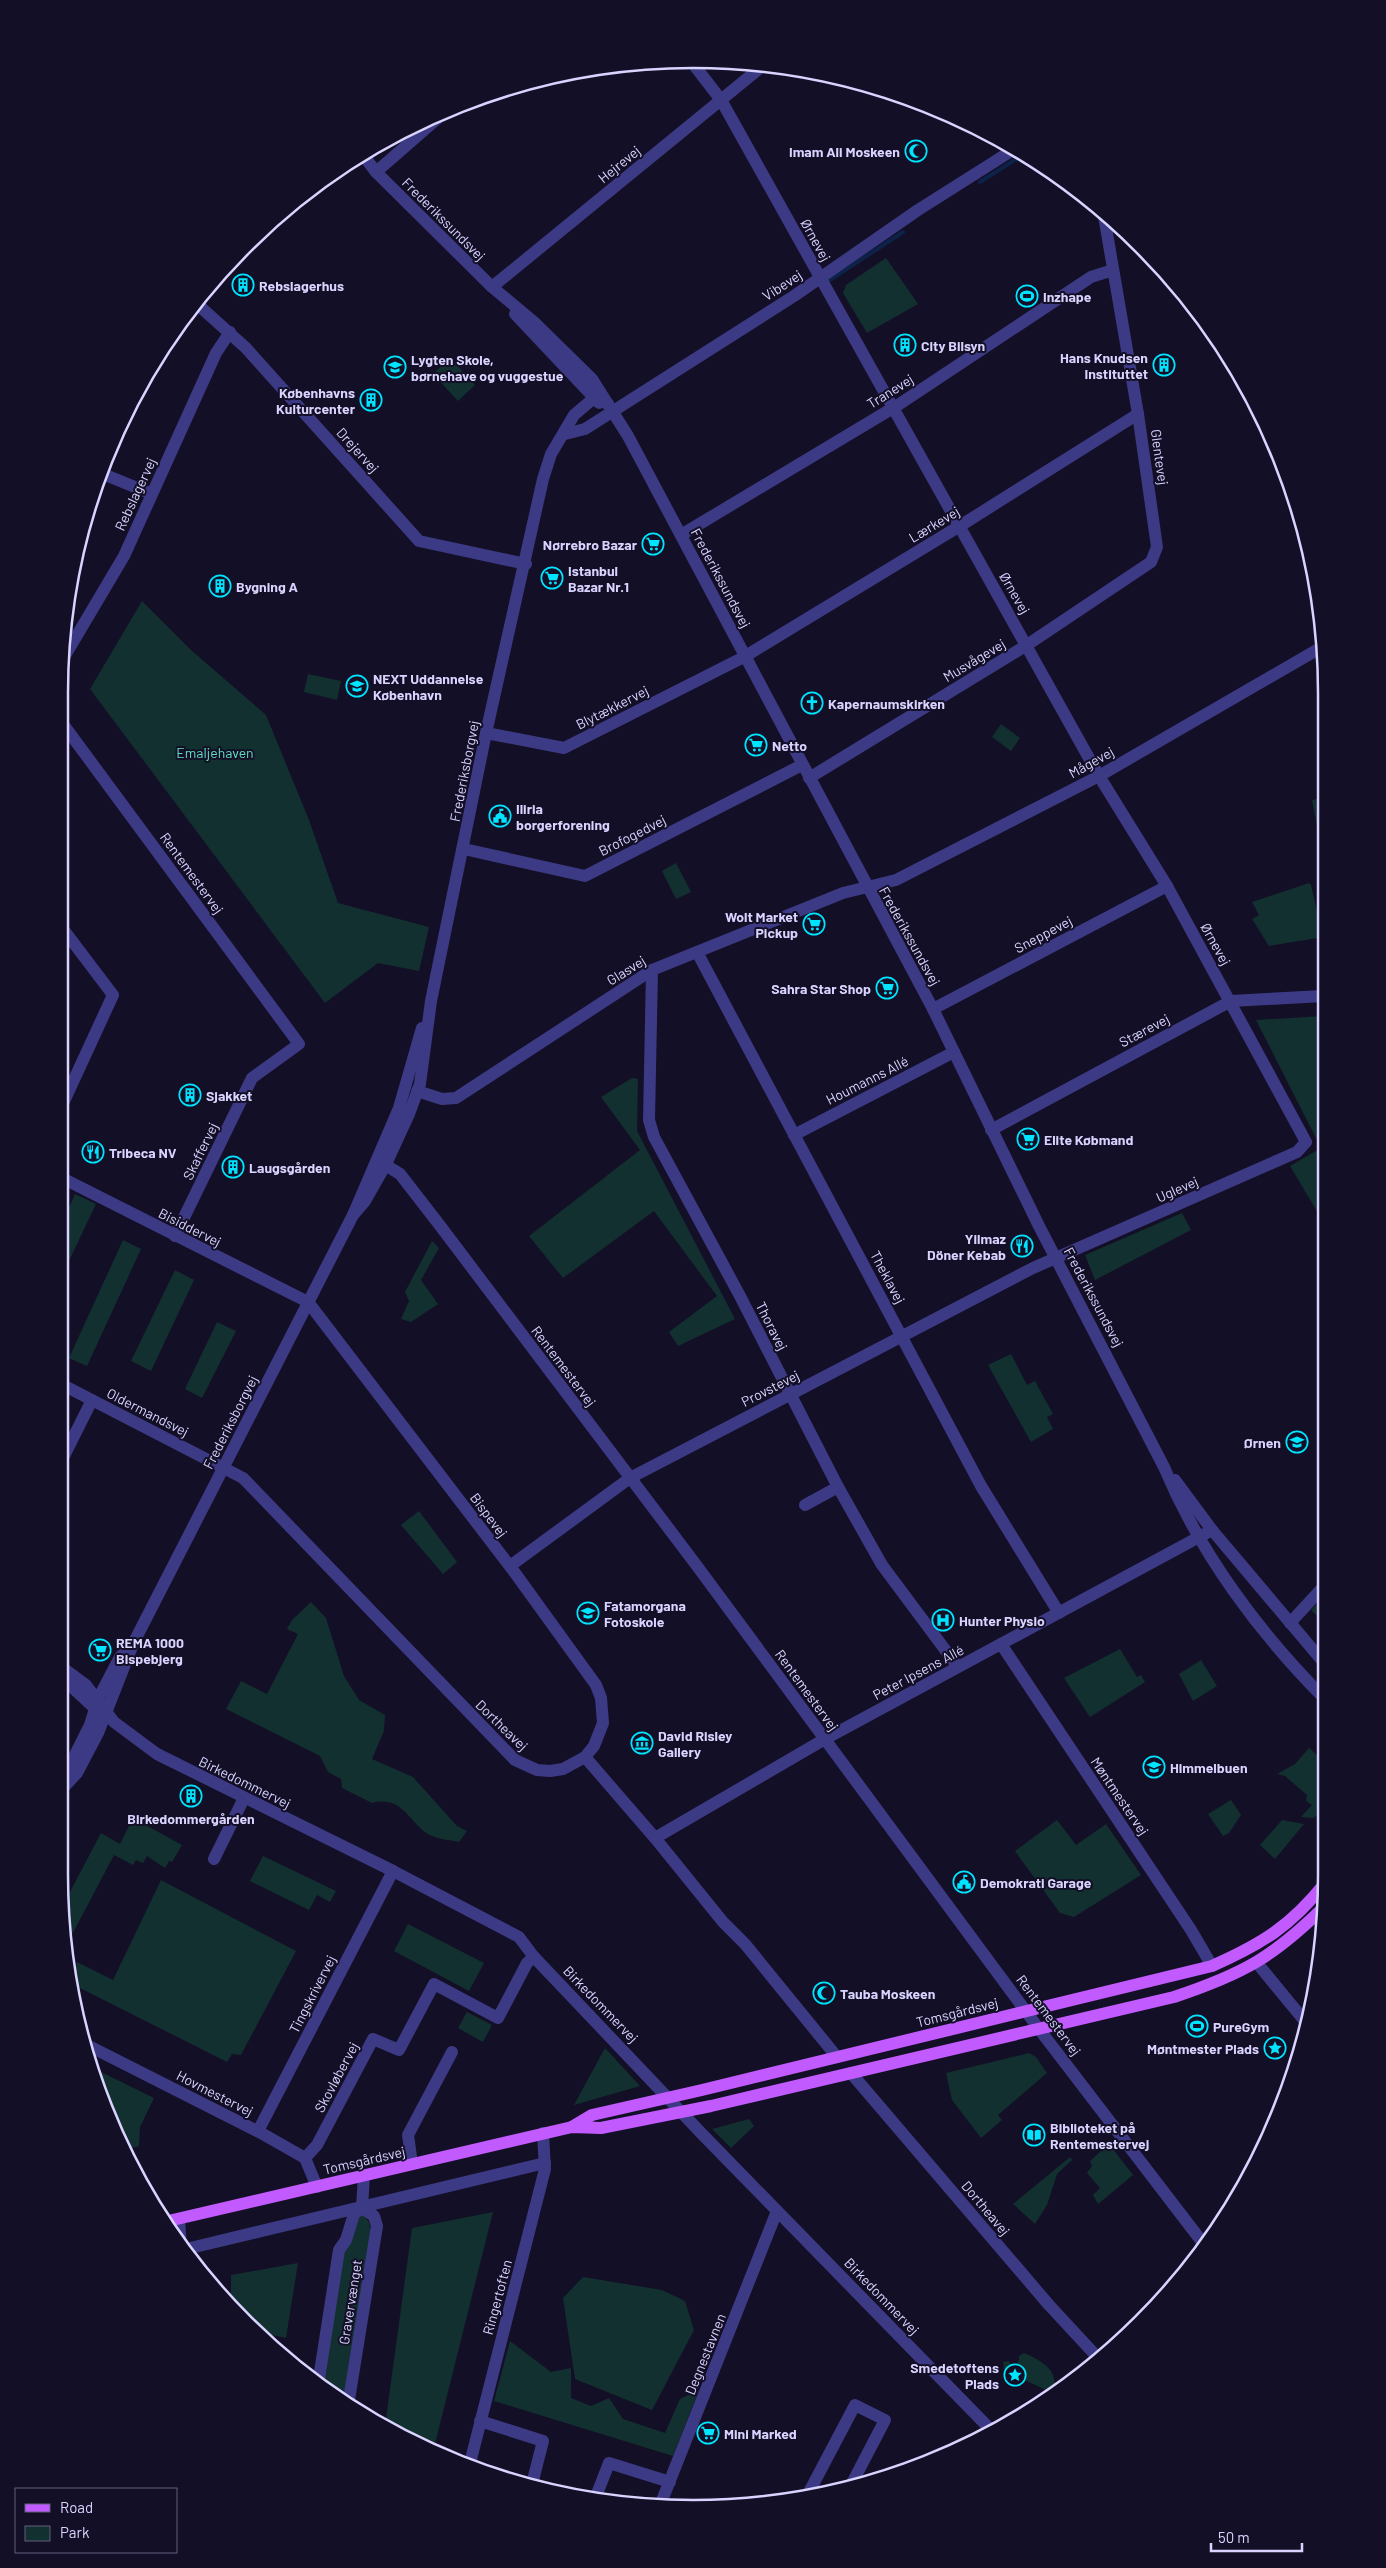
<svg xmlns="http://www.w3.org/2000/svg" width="1386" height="2568" font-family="Barlow,sans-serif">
	<rect width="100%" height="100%" fill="#130f26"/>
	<g fill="#12302f">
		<path d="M886 258 918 304 867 333 843 293 846 285Z"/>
		<path d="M450 358 475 385 458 401 433 374Z"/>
		<path d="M142 601 191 650 266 715 309 820 338 903 429 927 419 971 378 963 325 1003 90 689Z"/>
		<path d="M308 674 341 681 337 700 304 692Z"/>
		<path d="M1001 724 1020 738 1011 751 992 737Z"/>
		<path d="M1322 798 1323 848H1321L1312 800Z"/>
		<path d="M676 863 691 892 676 899 662 871Z"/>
		<path d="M1309 883 1311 885 1323 937 1269 946 1252 919 1259 915 1252 902Z"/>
		<path d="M1323 1016 1324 1223 1290 1166 1321 1148 1256 1020Z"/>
		<path d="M632 1078 638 1079 637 1131 735 1319 678 1346 669 1332 717 1296 654 1211 563 1278 529 1236 640 1150 601 1097Z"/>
		<path d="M75 1194 96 1204 59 1282V1230Z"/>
		<path d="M1182 1213 1191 1230 1095 1280 1085 1255Z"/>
		<path d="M123 1240 141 1249 87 1366 69 1358Z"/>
		<path d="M432 1241 439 1248 421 1280 438 1304 411 1322 401 1319 409 1301 405 1292Z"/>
		<path d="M175 1270 194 1280 151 1371 131 1361Z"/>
		<path d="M217 1322 236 1331 202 1398 185 1389Z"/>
		<path d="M1011 1354 1027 1385 1035 1381 1053 1414 1047 1417 1053 1429 1031 1442 988 1365Z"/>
		<path d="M419 1511 457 1562 443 1574 401 1525Z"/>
		<path d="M1325 1595V1624L1311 1610Z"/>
		<path d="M311 1602 326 1618 344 1676 359 1700 385 1715 384 1731 372 1759 413 1777 457 1826 467 1831 459 1842C450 1840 436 1839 428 1834 410 1824 403 1795 372 1803L342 1788 341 1779 328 1772 320 1756 226 1709 241 1681 267 1694 298 1634 287 1629 292 1620Z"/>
		<path d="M1120 1649 1137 1677 1141 1675 1145 1682 1090 1717 1064 1678Z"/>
		<path d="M1201 1660 1217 1686 1193 1701 1179 1674Z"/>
		<path d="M1309 1748 1325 1762 1326 1805 1314 1818 1301 1817 1312 1805 1306 1801 1307 1795 1285 1776 1277 1774 1295 1764Z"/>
		<path d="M1231 1800 1241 1815 1229 1833 1223 1836 1208 1814Z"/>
		<path d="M133 1818 182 1845 172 1862 169 1861 165 1868 147 1856 143 1863 136 1860 133 1865 114 1855 66 1946 62 1907 101 1833 120 1844Z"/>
		<path d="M1057 1820 1076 1845 1106 1824 1141 1875 1074 1917 1060 1913 1015 1851Z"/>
		<path d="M1282 1820 1304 1824 1275 1859 1260 1845Z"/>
		<path d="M263 1856 336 1891 330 1902 317 1895 309 1910 250 1881Z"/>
		<path d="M161 1880 296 1951 241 2055 232 2054 227 2062 72 1984 77 1962 113 1980Z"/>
		<path d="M408 1924 484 1963 469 1991 394 1951Z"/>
		<path d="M467 2012 492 2025 483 2042 458 2028Z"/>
		<path d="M605 2048 640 2086 574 2105Z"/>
		<path d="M1029 2053 1036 2057 1047 2073 998 2115 1002 2120 981 2138 952 2100 946 2073Z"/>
		<path d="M95 2069 154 2098 140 2127 139 2146 124 2150 93 2079 91 2075Z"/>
		<path d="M749 2119 754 2126 731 2148 712 2129Z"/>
		<path d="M1109 2144 1133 2175 1098 2204 1093 2195 1100 2188 1087 2173 1092 2166 1090 2161Z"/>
		<path d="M1070 2157 1072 2160 1057 2174 1047 2205 1035 2224 1013 2204Z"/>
		<path d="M361 2212 369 2222 371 2230 344 2404 322 2388 343 2254C354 2238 353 2227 361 2212Z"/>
		<path d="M493 2212 433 2452 385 2426 412 2228Z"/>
		<path d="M298 2263 286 2338 257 2332 231 2305V2275Z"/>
		<path d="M583 2277 662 2290 685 2301 694 2330 652 2410 575 2379 563 2298Z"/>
		<path d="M510 2341 551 2372 571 2368V2398L591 2406 609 2398 623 2419 665 2433 680 2399 699 2390 673 2456 494 2401Z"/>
		<path d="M1024 2353C1041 2360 1062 2372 1052 2393L1027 2381 1005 2374 1003 2362 1009 2361 1011 2366 1015 2367 1019 2360V2356Z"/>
	</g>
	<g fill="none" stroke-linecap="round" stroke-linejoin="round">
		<g stroke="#0c2248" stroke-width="4">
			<path d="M980 182 1024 154"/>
			<path d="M830 280 903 232"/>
		</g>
		<g stroke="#3d3a85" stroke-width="12">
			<path d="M363 155 376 172 492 287 534 322 592 379 628 436 933 1009 1039 1226 1164 1467C1200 1553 1259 1633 1325 1699"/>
			<path d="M376 172 446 111"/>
			<path d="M492 287 765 64"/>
			<path d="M196 303 246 348 419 541 526 564"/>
			<path d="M515 314 599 403"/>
			<path d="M565 434 585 429 794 296 918 210 1016 148"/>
			<path d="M103 474 152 494"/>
			<path d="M681 535 898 405 1091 277 1113 270"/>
			<path d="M60 664 124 556 216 353 230 332"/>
			<path d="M60 720 299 1044 252 1078 175 1236"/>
			<path d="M486 733 564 748 744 657 963 524 1138 414"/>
			<path d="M809 778 1027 645 1151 562 1157 547 1138 414 1103 210"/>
			<path d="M464 849 585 876 802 765"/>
			<path d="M697 952 981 1486 1059 1613"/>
			<path d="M652 970 649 1120 654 1137 740 1296 838 1487 882 1565 958 1667"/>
			<path d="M933 1009 1167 886"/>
			<path d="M417 1091 442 1099 456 1098 652 970 843 893 896 880 1099 776 1322 647"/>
			<path d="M60 1110 113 995 60 925"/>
			<path d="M991 1130 1231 1001 1323 996"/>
			<path d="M794 1135 954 1052"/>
			<path d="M377 1160 400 1174 438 1223 697 1566 1039 2029 1206 2247"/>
			<path d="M353 1215 365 1201 386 1164 409 1114 420 1084 431 1001 486 733 543 479 551 454 574 415 594 398 608 404"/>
			<path d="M59 1383 243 1478 515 1760 537 1770 550 1771 563 1769 585 1757 594 1746 603 1723 601 1698 596 1685 515 1573 308 1302 60 1177"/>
			<path d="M59 1476 63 1458 92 1400"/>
			<path d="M1175 1480 1212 1530 1325 1664"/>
			<path d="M805 1505 838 1487"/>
			<path d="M510 1566 630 1478 1033 1268 1297 1152 1306 1142 1167 886 1099 776 721 100 691 61"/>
			<path d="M1290 1623 1325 1585"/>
			<path d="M1001 1644 1191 1930 1212 1966"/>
			<path d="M59 1665 86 1685 114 1722 157 1754 393 1871 519 1937 534 1957 703 2135 992 2431"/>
			<path d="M59 1675 100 1713"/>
			<path d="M585 1757 655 1838 723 1922 745 1944 837 2057"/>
			<path d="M64 1787 77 1773 98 1733 133 1644 353 1215 399 1108 422 1028"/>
			<path d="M59 1796 69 1767 90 1725 98 1699 120 1657 132 1645"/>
			<path d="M655 1838 825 1739 1212 1530"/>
			<path d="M214 1859 244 1798"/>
			<path d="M1257 1963 1308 2025"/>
			<path d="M83 2043 261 2133 305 2158 317 2187"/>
			<path d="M851 2073 1049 2305 1100 2360"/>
			<path d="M258 2131 393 1871"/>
			<path d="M305 2158 317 2145 373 2039 399 2050 434 1984 498 2018 527 1963 534 1957"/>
			<path d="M412 2164 408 2135 452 2052"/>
			<path d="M179 2219 181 2248"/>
			<path d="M182 2250 545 2163"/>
			<path d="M184 2253 192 2260 196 2268"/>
			<path d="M318 2385 339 2250 346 2240 354 2214 362 2208 364 2175"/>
			<path d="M348 2406 377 2226 374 2216 362 2208"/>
			<path d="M480 2421 543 2441 531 2488"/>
			<path d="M469 2467 545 2169 543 2133"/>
			<path d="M807 2496 855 2405 885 2420 849 2489"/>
			<path d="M595 2499 609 2463 670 2482"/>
			<path d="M659 2508 777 2211"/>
		</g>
		<g stroke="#c25bff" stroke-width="12">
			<path d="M572 2127 592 2115 702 2090 1212 1966C1262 1944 1291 1926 1326 1882"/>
			<path d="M164 2222 572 2127 601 2128 711 2106 1174 1997C1243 1974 1274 1957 1326 1905"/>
		</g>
	</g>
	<defs>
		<g id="mosque-ring" transform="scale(1.125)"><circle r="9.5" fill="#130f26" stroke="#00e5ff" stroke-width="1.5"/><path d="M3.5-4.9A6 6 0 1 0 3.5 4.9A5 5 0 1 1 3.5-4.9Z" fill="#00e5ff"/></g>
		<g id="building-ring" transform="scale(1.125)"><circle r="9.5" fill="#130f26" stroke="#00e5ff" stroke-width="1.5"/><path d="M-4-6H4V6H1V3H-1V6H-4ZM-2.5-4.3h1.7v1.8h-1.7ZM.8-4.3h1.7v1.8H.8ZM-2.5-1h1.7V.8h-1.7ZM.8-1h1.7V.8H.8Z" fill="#00e5ff"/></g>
		<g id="stadium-ring" transform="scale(1.125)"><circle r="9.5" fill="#130f26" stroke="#00e5ff" stroke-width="1.5"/><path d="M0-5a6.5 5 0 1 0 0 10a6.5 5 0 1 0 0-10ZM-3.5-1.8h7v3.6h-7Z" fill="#00e5ff"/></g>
		<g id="school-ring" transform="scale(1.125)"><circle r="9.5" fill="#130f26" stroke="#00e5ff" stroke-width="1.5"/><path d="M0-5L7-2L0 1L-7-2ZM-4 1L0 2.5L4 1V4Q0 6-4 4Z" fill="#00e5ff"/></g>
		<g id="supermarket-ring" transform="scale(1.125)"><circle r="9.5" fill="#130f26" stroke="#00e5ff" stroke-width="1.5"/><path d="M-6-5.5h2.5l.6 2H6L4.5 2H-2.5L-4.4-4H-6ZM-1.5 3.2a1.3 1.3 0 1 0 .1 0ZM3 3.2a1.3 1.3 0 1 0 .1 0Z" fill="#00e5ff"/></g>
		<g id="church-ring" transform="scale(1.125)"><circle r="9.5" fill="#130f26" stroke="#00e5ff" stroke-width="1.5"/><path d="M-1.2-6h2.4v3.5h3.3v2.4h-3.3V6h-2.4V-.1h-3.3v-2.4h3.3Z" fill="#00e5ff"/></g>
		<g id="civic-ring" transform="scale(1.125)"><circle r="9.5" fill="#130f26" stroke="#00e5ff" stroke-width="1.5"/><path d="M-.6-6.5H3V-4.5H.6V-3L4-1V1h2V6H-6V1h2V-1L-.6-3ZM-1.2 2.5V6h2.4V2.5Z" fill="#00e5ff"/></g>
		<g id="restaurant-ring" transform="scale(1.125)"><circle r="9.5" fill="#130f26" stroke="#00e5ff" stroke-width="1.5"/><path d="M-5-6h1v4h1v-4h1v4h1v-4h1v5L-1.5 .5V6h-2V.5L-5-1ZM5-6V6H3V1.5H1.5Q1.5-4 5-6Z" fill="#00e5ff"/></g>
		<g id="university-ring" transform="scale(1.125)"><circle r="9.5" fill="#130f26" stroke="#00e5ff" stroke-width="1.5"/><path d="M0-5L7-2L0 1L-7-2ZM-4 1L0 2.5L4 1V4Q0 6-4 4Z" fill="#00e5ff"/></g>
		<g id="hospital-ring" transform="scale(1.125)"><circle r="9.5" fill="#130f26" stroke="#00e5ff" stroke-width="1.5"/><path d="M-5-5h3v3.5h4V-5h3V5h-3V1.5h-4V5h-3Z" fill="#00e5ff"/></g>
		<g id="museum-ring" transform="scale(1.125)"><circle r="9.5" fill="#130f26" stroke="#00e5ff" stroke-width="1.5"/><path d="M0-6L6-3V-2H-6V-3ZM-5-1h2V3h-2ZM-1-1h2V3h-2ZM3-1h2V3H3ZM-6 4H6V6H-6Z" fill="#00e5ff"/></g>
		<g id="sight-ring" transform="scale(1.125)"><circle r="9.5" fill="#130f26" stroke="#00e5ff" stroke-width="1.5"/><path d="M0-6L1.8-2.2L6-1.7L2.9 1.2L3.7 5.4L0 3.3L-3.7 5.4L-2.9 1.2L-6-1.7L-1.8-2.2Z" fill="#00e5ff"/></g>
		<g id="library-ring" transform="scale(1.125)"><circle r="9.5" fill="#130f26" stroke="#00e5ff" stroke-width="1.5"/><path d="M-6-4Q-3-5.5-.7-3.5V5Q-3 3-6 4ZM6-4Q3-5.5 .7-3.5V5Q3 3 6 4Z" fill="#00e5ff"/></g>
	</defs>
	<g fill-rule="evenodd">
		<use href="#mosque-ring" x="916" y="151"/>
		<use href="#building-ring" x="243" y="285"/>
		<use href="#stadium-ring" x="1027" y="296"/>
		<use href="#building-ring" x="905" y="345"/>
		<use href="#building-ring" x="1164" y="365"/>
		<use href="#school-ring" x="395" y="367"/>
		<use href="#building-ring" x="371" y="400"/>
		<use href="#supermarket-ring" x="653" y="544"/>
		<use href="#supermarket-ring" x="552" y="578"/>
		<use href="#building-ring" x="220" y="586"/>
		<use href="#school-ring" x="357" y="686"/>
		<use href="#church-ring" x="812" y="703"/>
		<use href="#supermarket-ring" x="756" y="745"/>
		<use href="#civic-ring" x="500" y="816"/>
		<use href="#supermarket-ring" x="814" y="924"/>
		<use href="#supermarket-ring" x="887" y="988"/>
		<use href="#building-ring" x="190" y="1095"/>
		<use href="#supermarket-ring" x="1028" y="1139"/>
		<use href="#restaurant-ring" x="93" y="1152"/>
		<use href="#building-ring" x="233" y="1167"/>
		<use href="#restaurant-ring" x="1022" y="1246"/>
		<use href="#school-ring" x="1297" y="1442"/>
		<use href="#university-ring" x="588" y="1613"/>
		<use href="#hospital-ring" x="943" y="1620"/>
		<use href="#supermarket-ring" x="100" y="1650"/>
		<use href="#museum-ring" x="642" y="1743"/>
		<use href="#school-ring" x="1154" y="1767"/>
		<use href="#building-ring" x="191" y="1796"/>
		<use href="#civic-ring" x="964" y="1882"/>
		<use href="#mosque-ring" x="824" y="1993"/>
		<use href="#stadium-ring" x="1197" y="2026"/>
		<use href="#sight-ring" x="1275" y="2048"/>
		<use href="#library-ring" x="1034" y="2135"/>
		<use href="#sight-ring" x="1015" y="2375"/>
		<use href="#supermarket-ring" x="708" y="2433"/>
	</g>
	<g text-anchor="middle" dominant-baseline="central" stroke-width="4" stroke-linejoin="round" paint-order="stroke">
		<g font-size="14" font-weight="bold" fill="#d9d4ff" stroke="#130f26" text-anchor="start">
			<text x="900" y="151" text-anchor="end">Imam Ali Moskeen</text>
			<text x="259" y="285">Rebslagerhus</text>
			<text x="1043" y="296">Inzhape</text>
			<text x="921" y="345">City Bilsyn</text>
			<text x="1148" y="357" text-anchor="end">Hans Knudsen<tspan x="1148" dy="16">Instituttet</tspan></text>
			<text x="411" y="359">Lygten Skole,<tspan x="411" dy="16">børnehave og vuggestue</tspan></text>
			<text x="355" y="392" text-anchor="end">Københavns<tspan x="355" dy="16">Kulturcenter</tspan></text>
			<text x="637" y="544" text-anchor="end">Nørrebro Bazar</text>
			<text x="568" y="570">Istanbul<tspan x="568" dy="16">Bazar Nr.1</tspan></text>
			<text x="236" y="586">Bygning A</text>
			<text x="373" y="678">NEXT Uddannelse<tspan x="373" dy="16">København</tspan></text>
			<text x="828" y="703">Kapernaumskirken</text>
			<text x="772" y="745">Netto</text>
			<text x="516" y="808">Iliria<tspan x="516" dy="16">borgerforening</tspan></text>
			<text x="798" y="916" text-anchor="end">Wolt Market<tspan x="798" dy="16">Pickup</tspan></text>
			<text x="871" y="988" text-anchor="end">Sahra Star Shop</text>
			<text x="206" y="1095">Sjakket</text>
			<text x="1044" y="1139">Elite Købmand</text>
			<text x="109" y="1152">Tribeca NV</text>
			<text x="249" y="1167">Laugsgården</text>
			<text x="1006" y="1238" text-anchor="end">Yilmaz<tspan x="1006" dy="16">Döner Kebab</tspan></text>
			<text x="1281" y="1442" text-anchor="end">Ørnen</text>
			<text x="604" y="1605">Fatamorgana<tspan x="604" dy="16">Fotoskole</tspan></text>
			<text x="959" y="1620">Hunter Physio</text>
			<text x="116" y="1642">REMA 1000<tspan x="116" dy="16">Bispebjerg</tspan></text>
			<text x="658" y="1735">David Risley<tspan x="658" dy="16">Gallery</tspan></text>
			<text x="1170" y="1767">Himmelbuen</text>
			<text x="191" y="1818" text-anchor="middle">Birkedommergården</text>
			<text x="980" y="1882">Demokrati Garage</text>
			<text x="840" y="1993">Tauba Moskeen</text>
			<text x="1213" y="2026">PureGym</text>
			<text x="1259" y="2048" text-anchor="end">Møntmester Plads</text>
			<text x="1050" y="2127">Biblioteket på<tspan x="1050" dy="16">Rentemestervej</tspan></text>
			<text x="999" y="2367" text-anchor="end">Smedetoftens<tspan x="999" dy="16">Plads</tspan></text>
			<text x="724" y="2433">Mini Marked</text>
		</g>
		<g font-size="14" fill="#d9d4ff" stroke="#130f26">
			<text transform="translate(619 164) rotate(-39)">Hejrevej</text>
			<text transform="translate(444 219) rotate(45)">Frederikssundsvej</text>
			<text transform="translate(816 240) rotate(61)">Ørnevej</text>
			<text transform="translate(782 285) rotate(-33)">Vibevej</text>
			<text transform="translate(890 391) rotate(-32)">Tranevej</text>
			<text transform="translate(358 450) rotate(48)">Drejervej</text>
			<text transform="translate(1160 457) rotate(82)">Glentevej</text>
			<text transform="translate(135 494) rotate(-65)">Rebslagervej</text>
			<text transform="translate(934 524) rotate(-31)">Lærkevej</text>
			<text transform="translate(721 578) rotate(62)">Frederikssundsvej</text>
			<text transform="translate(1015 593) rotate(60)">Ørnevej</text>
			<text transform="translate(974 660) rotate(-31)">Musvågevej</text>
			<text transform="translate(612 707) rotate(-27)">Blytækkervej</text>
			<text transform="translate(1091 762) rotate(-29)">Mågevej</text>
			<text transform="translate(464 771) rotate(-79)">Frederiksborgvej</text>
			<text transform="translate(632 835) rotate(-27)">Brofogedvej</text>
			<text transform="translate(192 873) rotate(54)">Rentemestervej</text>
			<text transform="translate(1043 934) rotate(-28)">Sneppevej</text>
			<text transform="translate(910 936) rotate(61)">Frederikssundsvej</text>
			<text transform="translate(1216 944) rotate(61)">Ørnevej</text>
			<text transform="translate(626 970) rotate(-32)">Glasvej</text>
			<text transform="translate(1144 1030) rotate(-28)">Stærevej</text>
			<text transform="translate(867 1080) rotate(-27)">Houmanns Allé</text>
			<text transform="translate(200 1151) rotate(-64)">Skaffervej</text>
			<text transform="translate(1177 1189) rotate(-24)">Uglevej</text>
			<text transform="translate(190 1227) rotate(27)">Bisiddervej</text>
			<text transform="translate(888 1277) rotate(62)">Theklavej</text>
			<text transform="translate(1094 1297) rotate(62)">Frederikssundsvej</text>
			<text transform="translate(772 1326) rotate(63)">Thoravej</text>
			<text transform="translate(564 1366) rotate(53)">Rentemestervej</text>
			<text transform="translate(770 1388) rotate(-27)">Provstevej</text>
			<text transform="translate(148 1412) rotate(27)">Oldermandsvej</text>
			<text transform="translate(230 1422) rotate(-63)">Frederiksborgvej</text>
			<text transform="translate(489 1515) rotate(53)">Bispevej</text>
			<text transform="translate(918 1672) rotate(-28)">Peter Ipsens Allé</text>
			<text transform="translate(807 1690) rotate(54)">Rentemestervej</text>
			<text transform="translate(502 1725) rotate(44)">Dortheavej</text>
			<text transform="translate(245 1782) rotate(26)">Birkedommervej</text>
			<text transform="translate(1120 1796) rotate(56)">Møntmestervej</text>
			<text transform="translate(312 1994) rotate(-63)">Tingskrivervej</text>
			<text transform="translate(601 2004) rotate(46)">Birkedommervej</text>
			<text transform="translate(957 2012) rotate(-14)">Tomsgårdsvej</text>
			<text transform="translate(1049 2015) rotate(53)">Rentemestervej</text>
			<text transform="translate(336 2077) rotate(-62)">Skovløbervej</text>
			<text transform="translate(215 2093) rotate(27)">Hovmestervej</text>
			<text transform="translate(364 2160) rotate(-13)">Tomsgårdsvej</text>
			<text transform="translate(986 2208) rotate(50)">Dortheavej</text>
			<text transform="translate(882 2296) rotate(46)">Birkedommervej</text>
			<text transform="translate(497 2297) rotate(-75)">Ringertoften</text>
			<text transform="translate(350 2302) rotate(-81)">Gravervænget</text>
			<text transform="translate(705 2354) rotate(-68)">Degnestavnen</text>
		</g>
		<g font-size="14" fill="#5fe0c0" stroke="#130f26">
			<text x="215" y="752">Emaljehaven</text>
		</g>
	</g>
	<path d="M0 0H1386V2568H0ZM693 68H693A625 625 0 0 1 1318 693V1875A625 625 0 0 1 693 2500H693A625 625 0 0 1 68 1875V693A625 625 0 0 1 693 68Z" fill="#130f26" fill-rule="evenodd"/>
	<path fill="none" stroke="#d9d4ff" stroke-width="2.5" d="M693 68H693A625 625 0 0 1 1318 693V1875A625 625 0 0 1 693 2500H693A625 625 0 0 1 68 1875V693A625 625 0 0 1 693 68Z"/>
	<rect x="15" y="2488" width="162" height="65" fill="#130f26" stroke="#625e7d"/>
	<rect x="25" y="2504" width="25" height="8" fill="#c25bff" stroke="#625e7d"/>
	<text x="60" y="2513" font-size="15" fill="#d9d4ff">Road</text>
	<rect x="25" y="2526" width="25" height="15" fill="#12302f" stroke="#625e7d"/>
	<text x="60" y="2538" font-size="15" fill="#d9d4ff">Park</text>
	<path d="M1211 2543v8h91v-8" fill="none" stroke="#d9d4ff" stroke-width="2.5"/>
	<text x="1218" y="2543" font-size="15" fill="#d9d4ff" stroke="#130f26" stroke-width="4" paint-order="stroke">50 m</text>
</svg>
